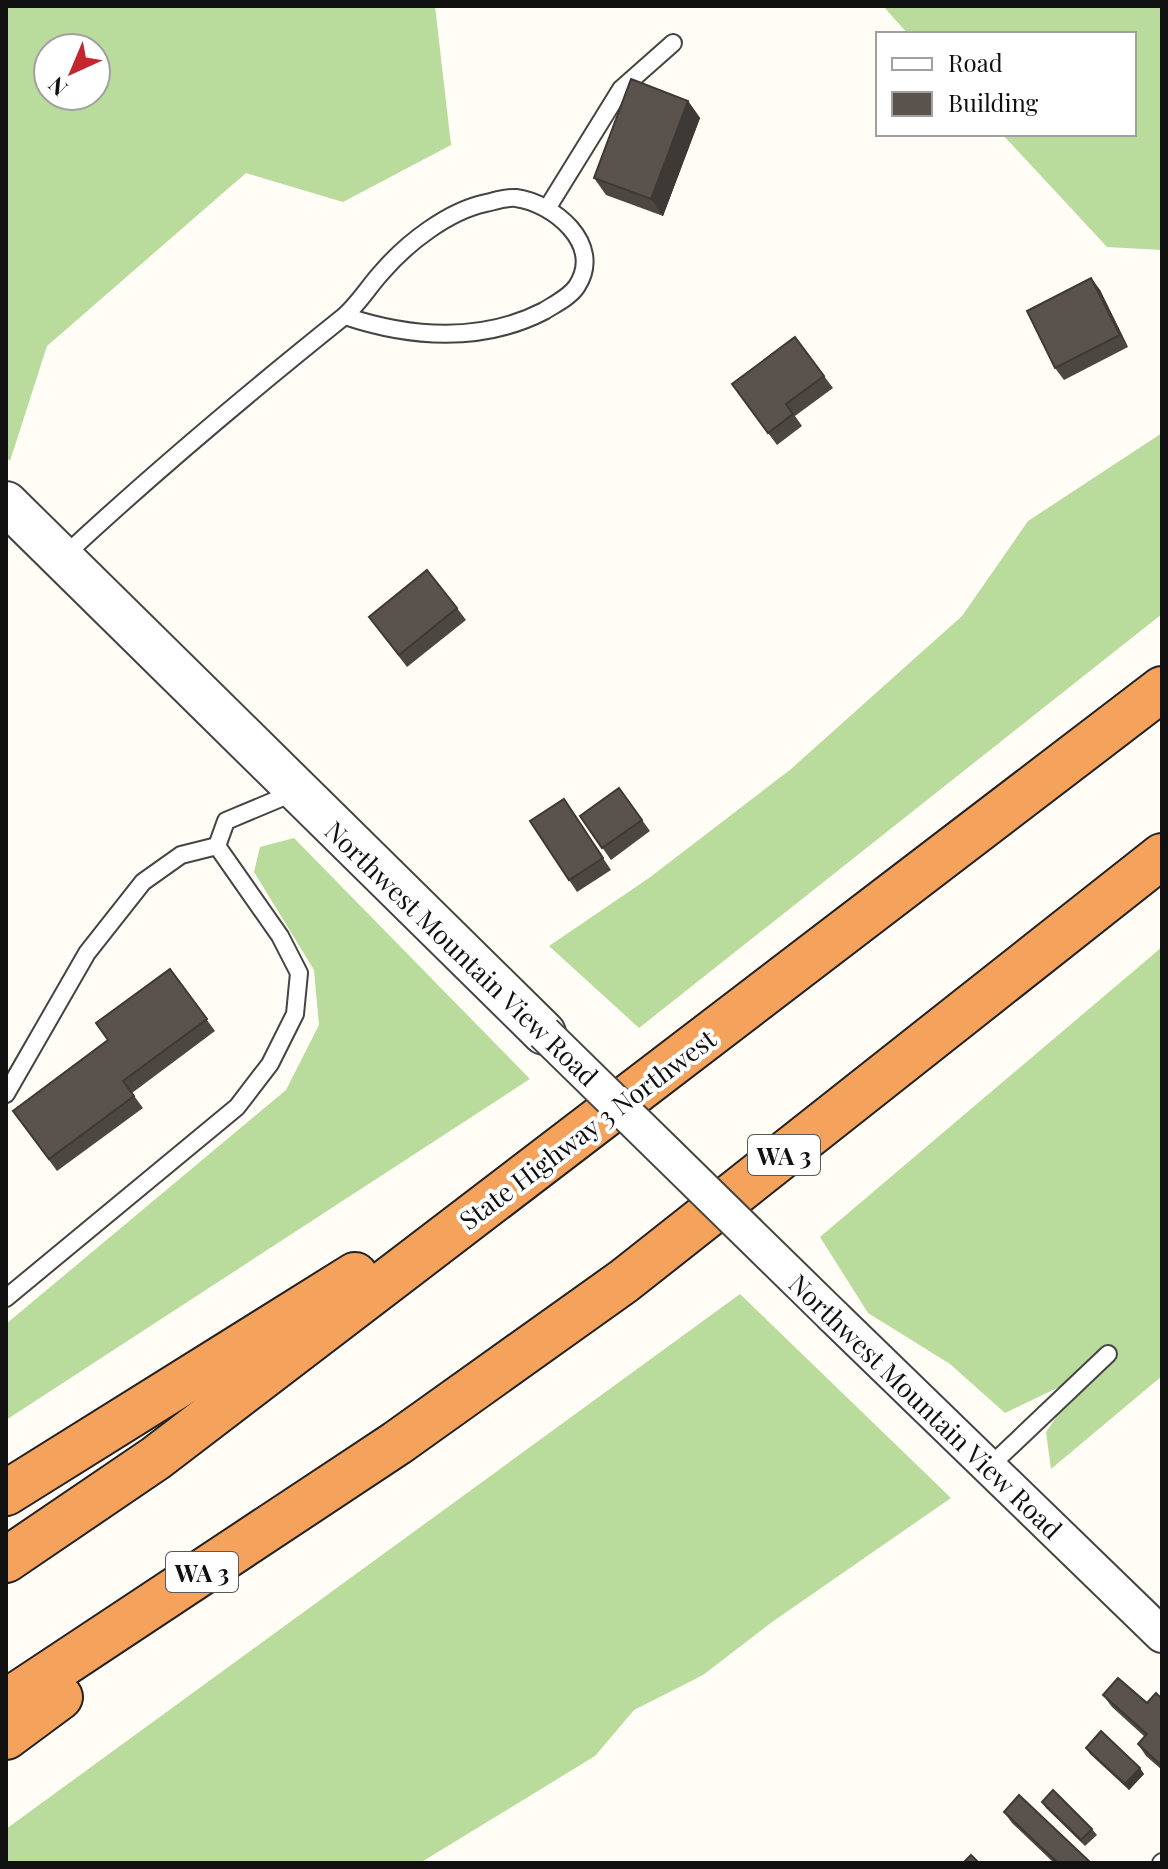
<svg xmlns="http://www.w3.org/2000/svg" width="1168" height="1869" font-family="'Playfair Display',serif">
	<rect width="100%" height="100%" fill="#fffdf5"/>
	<g fill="#b9dc9c" fill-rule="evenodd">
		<path d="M6 6H435L451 145 343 202 246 173 47 346 10 461 6 457ZM96 48V96H48V48Z"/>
		<path d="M883 6H1162V250L1107 247 1002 134H1134V34H908Z"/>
		<path d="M1162 433V614L639 1028 549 946 649 878 791 769 962 616 1028 521Z"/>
		<path d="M294 838 530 1079 6 1420V1324L286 1090 319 1025 314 970 254 872 260 847Z"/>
		<path d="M1162 947V1376L1051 1469 1046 1432 1086 1374 1005 1413 950 1364 868 1313 820 1237Z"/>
		<path d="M740 1294 951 1498 772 1622 703 1675 634 1710 595 1756 420 1863H6V1829Z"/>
	</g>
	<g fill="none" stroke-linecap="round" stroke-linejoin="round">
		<g stroke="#444" stroke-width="20">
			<g id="service">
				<path d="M548 207 621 89 673 43"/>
				<path d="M63 557C153 473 246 395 342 318 357 306 369 286 382 272 407 243 448 211 486 203 495 201 507 197 516 198 553 203 604 244 577 286 570 297 555 304 544 311 482 343 410 338 345 316"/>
				<path d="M6 1094 87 953 143 882 181 855 217 846"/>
				<path d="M6 1298 237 1107 270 1064 295 1014 299 973 280 936 217 846 226 821 295 792"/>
				<path d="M989 1467 1108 1354"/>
				<path d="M1161 1863 1162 1862"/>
			</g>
		</g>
		<g stroke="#444" stroke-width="38">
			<path id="minor" d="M833 1316 1162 1635"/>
		</g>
		<g stroke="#444" stroke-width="46">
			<path id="tertiary" d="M6 503 544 1033"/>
		</g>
		<g stroke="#222" stroke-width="48">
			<g id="motorway">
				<path d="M6 1493 355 1275"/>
				<path d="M6 1560 156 1458 1162 689"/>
				<path d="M6 1702 397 1443 624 1281 1162 856"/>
				<path d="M6 1737 60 1697"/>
			</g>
		</g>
		<use href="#service" stroke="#fff" stroke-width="16"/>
		<use href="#minor" stroke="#fff" stroke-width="34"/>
		<use href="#tertiary" stroke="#fff" stroke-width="42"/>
		<use href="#motorway" stroke="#f5a25d" stroke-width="44"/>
		<g stroke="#444" stroke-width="38" stroke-linecap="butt">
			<path id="minor-bridge" d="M544 1033 833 1316"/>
		</g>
		<use href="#minor-bridge" stroke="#fff" stroke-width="34"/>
	</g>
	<g fill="#4d4742">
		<path d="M688 101 700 118 663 216 606 195 594 178Z"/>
		<path d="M1091 278 1100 290 1128 347 1064 380 1055 368Z"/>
		<path d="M795 337 833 388 795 416 802 426 777 445 732 384Z"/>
		<path d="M457 608 466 620 407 667 369 617Z"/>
		<path d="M619 788 650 831 611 860 580 816Z"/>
		<path d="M564 799 611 870 577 892 530 821Z"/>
		<path d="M170 969 215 1031 132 1093 143 1108 57 1171 13 1111 108 1040Z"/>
		<path d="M1103 1695 1147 1703 1162 1699V1770L1146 1756 1138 1744 1145 1737 1112 1707Z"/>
		<path d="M1086 1748 1144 1774 1129 1790 1090 1754Z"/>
		<path d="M1042 1802 1092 1829 1097 1835 1085 1846 1046 1808Z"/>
		<path d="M1004 1812 1091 1863H1054L1012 1823Z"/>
	</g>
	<g fill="#3f3936">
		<path d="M688 101 700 118 663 216 651 199Z"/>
		<path d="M1091 278 1100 290 1128 347 1120 335Z"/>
		<path d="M1140 1768 1144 1774 1129 1790 1125 1784Z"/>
	</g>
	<g fill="#5a524d" stroke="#3f3936" stroke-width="2">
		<path d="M631 79 688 101 651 199 594 178Z"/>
		<path d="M1091 278 1120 335 1055 368 1027 311Z"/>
		<path d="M795 337 824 376 786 404 793 414 768 433 732 384Z"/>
		<path d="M427 570 457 608 399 655 369 617Z"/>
		<path d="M619 788 642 820 602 848 580 816Z"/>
		<path d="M564 799 603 858 569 880 530 821Z"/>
		<path d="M170 969 207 1019 123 1081 134 1096 49 1159 13 1111 108 1040 96 1023Z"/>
		<path d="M1118 1678 1147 1703 1156 1693 1162 1699 1161 1765 1138 1744 1147 1734 1103 1695Z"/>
		<path d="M1101 1731 1140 1768 1125 1784 1086 1748Z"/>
		<path d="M1053 1790 1092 1829 1081 1840 1042 1802Z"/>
		<path d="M1019 1795 1091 1863H1058L1004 1812Z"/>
		<path d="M971 1855 979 1863H963Z"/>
	</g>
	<g text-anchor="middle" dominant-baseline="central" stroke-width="8" stroke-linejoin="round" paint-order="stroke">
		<g fill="#fff" stroke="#585858" stroke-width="2">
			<rect x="748" y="1135" width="72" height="40" rx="6"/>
			<rect x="166" y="1552" width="72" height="40" rx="6"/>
		</g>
		<g font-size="24" font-weight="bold" fill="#111">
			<text x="784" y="1155">WA 3</text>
			<text x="202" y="1572">WA 3</text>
		</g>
		<g font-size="26" fill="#111" stroke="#fff">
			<text transform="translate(462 953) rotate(44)">Northwest Mountain View Road</text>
			<text transform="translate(587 1129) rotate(-37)">State Highway 3 Northwest</text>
			<text transform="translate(926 1406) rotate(44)">Northwest Mountain View Road</text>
		</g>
	</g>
	<rect width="1168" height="1869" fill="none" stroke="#111111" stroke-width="16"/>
	<rect x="876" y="32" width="260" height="104" fill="#ffffff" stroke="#a0a0a0" stroke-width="2"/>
	<rect x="892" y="58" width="40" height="12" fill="#ffffff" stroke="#a0a0a0" stroke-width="2"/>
	<text x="948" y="72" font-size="24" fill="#111111">Road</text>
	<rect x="892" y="92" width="40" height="24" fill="#5a524d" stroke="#a0a0a0" stroke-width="2"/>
	<text x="948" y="112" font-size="24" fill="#111111">Building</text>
	<g transform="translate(72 72) rotate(224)"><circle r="38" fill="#ffffff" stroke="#a0a0a0" stroke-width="2"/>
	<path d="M0-6L14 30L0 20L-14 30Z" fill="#c4262e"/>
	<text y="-12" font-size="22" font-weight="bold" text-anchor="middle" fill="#111111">N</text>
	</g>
</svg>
